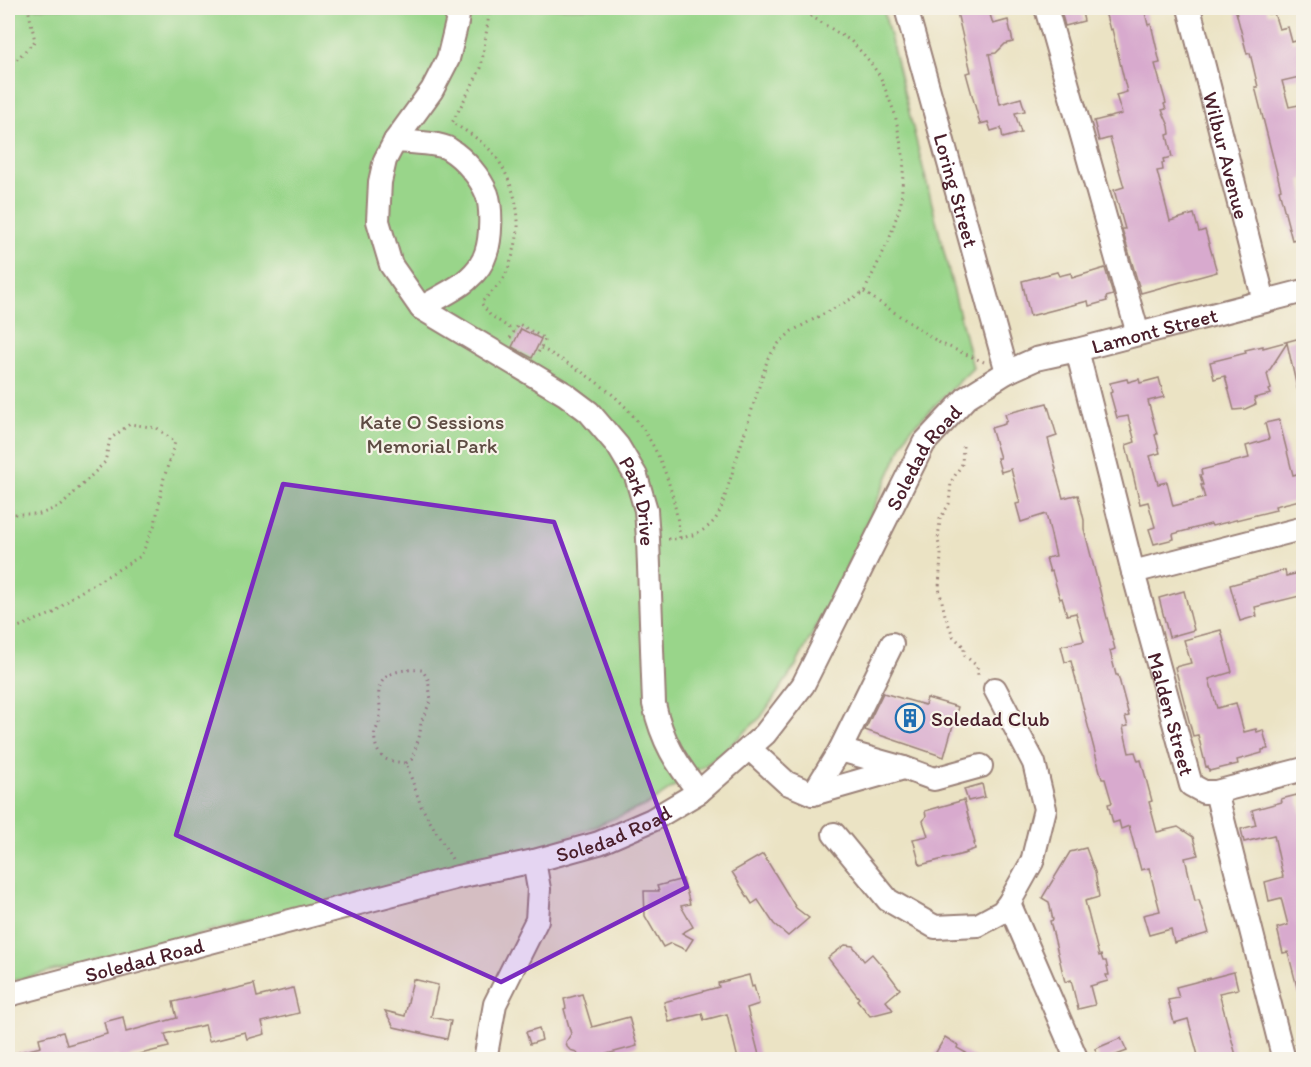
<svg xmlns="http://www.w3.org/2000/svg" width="1311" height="1067" font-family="Itim,sans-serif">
	<rect width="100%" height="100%" fill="#f7f3e8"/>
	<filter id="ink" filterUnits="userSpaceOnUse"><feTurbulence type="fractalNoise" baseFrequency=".0167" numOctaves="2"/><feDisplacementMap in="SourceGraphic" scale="12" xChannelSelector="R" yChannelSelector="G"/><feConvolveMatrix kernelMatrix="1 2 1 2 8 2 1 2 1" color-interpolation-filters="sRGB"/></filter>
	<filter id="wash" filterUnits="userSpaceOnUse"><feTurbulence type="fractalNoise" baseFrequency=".008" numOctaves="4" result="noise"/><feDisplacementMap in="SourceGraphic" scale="24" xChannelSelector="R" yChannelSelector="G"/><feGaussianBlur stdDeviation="1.35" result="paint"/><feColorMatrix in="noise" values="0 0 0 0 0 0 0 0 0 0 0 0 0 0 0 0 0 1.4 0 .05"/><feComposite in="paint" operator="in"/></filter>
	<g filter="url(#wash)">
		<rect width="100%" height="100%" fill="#ebe3c4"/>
		<path fill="#99d58a" stroke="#727a5a" stroke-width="1.5" d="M8 8H883L973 368 909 431 840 581 795 667 761 717 720 755 647 805 543 847 8 982Z"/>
		<g id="blocks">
			<g fill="#d8aace">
				<path d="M956 8H988L993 24 1008 20 1013 42 1005 44 996 53 989 54 1000 104 1021 98 1025 111 1015 113 1021 133 1003 138 1001 128 991 131 988 122 980 124 966 73 971 72Z"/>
				<path d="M1060 8H1081L1084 21 1065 26Z"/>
				<path d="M1104 8H1144L1148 25 1151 24 1160 63 1155 64 1166 103 1164 104 1166 109 1162 110 1169 126 1170 134 1167 135 1172 157 1163 159 1164 163H1162L1163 170 1157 171 1170 221 1194 214 1199 232 1205 230 1217 272 1141 293 1122 229H1125L1114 190 1124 187 1110 138 1099 141 1094 121 1122 114 1116 95 1127 92 1112 29 1110 30Z"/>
				<path d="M1235 8H1266L1268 14 1274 13 1279 29 1288 27 1292 42 1304 39V76L1282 81 1289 107 1304 104V179L1300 180 1304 194V237L1292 240 1279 190 1281 189 1255 87H1258L1250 53 1247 54Z"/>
				<path d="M1105 268 1113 295 1106 297 1107 301 1089 306 1088 301 1030 316 1022 281 1057 272 1059 276 1071 273 1072 278Z"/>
				<path d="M521 329 541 339 532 358 512 347Z"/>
				<path d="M1304 337V392H1298L1287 343 1267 374 1271 389 1269 390 1271 394 1254 398 1256 404 1245 409 1234 410 1225 376 1214 379 1210 362 1246 353 1245 350 1263 346V348Z"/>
				<path d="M1159 378 1164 397 1148 401 1157 434 1155 435 1160 453 1150 456 1158 484 1167 482 1173 506 1205 498 1201 485H1203L1200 475H1202L1201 470 1249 458 1246 446 1269 439 1265 423 1279 420 1293 475 1301 473 1304 483V499L1275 506 1276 510 1212 526 1211 524 1173 534 1174 539 1154 544 1149 529 1155 527 1148 502 1140 504 1126 445 1135 442 1128 416 1117 418 1110 393 1112 392 1110 383 1127 379 1128 382 1139 379 1140 383Z"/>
				<path d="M1047 403 1057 436 1048 439 1056 469 1055 470 1063 498 1075 495V496L1078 495 1084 520V529L1115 649 1110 651 1116 675H1118L1129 716 1125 717 1128 726 1123 727 1129 753 1135 752 1138 761 1141 760 1152 801 1149 802 1157 832 1178 827 1193 837 1198 855 1185 858 1195 901 1199 900 1209 933 1174 943 1171 929 1149 935 1143 915 1160 911 1149 868 1141 870 1129 826 1121 829 1119 821 1113 823 1108 804 1112 803 1105 779H1102L1071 661 1065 662 1061 646 1084 641 1076 613 1067 615 1062 598 1060 599 1052 571 1050 572 1046 558 1056 556 1046 514 1021 522 1016 504 1020 503 1011 469 1001 472 997 458H1000L991 428 1005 424V422L1007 421 1005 414Z"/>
				<path d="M1285 570 1286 576 1304 572V595L1255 607 1257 616 1240 621 1230 585Z"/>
				<path d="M1184 591 1194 630 1169 637 1159 598Z"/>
				<path d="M1221 630 1232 672 1209 679 1217 708 1236 703 1244 732 1256 729 1257 732 1263 730 1268 749 1262 750V753L1237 760 1238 764 1209 771 1208 766 1206 767 1198 735 1193 736 1175 667 1191 663 1184 640Z"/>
				<path d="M883 693 925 705 927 698 958 707 944 757 865 730Z"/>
				<path d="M982 784 985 797 968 801 964 789Z"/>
				<path d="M1297 795 1304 822V994L1299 995 1288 952 1283 953 1277 928 1288 925 1281 898 1269 901 1265 882 1283 877 1274 835 1244 842 1241 829 1256 825 1252 810 1282 802 1281 799Z"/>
				<path d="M964 800 975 843H974L975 849 966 852 967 853 920 865 913 839 928 836 923 821 926 816 925 811Z"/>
				<path d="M1086 848 1095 872 1099 897 1085 901 1099 956 1101 955 1103 961H1106L1109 975H1106L1108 981 1090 986 1095 1005 1078 1009 1071 980 1065 982 1050 921 1053 920 1049 902 1042 898 1070 852Z"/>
				<path d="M763 854 796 908 809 918 788 936 774 924 758 900 752 904 732 872Z"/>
				<path d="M683 879 690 904 681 906 693 927 682 933 693 939 686 950 671 943 663 947 645 916 644 891H659L657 886Z"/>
				<path d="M845 945 853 946 864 961 872 954 888 973 900 989 886 1001 893 1010 870 1016 857 1000 859 998 828 958Z"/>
				<path d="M1234 972 1238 989 1219 993 1237 1059H1199L1188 1019 1174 1023 1168 1000 1179 998 1176 987Z"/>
				<path d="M749 975 752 987 754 986 759 1004 747 1008 760 1059H738L727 1014 704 1020 702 1014 669 1022 664 1002 719 987 718 983Z"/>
				<path d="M413 979 438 985 431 1017 451 1021 447 1039 394 1027 385 1011 405 1016Z"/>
				<path d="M254 984 257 997 293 988 299 1013 262 1022 265 1034 247 1039 245 1032 209 1041 205 1025 165 1034 169 1047 120 1059H119L118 1056 104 1059H13L12 1054 41 1047 39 1038 63 1032 67 1045 107 1034 104 1022 123 1017 126 1032 177 1018 173 1002 225 990V991Z"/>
				<path d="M582 994 592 1027 629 1017 637 1046 603 1055 604 1059H579L577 1052 570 1050 567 1047 566 1042 571 1034 564 1009 566 1008 564 999Z"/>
				<path d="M539 1028 542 1040 530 1044 526 1032Z"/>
				<path d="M945 1037 958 1045 957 1048 977 1059H932Z"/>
				<path d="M1121 1038 1127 1051 1106 1059H1099L1095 1049Z"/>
			</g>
		</g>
	</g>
	<g filter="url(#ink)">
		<use href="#blocks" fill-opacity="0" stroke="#9a8178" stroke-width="1.5"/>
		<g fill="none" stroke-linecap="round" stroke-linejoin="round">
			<g stroke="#9a8178" stroke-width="26">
				<g id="minor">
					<path id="s1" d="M459 8 457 22 448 59 432 90 395 141 385 160 380 182 378 221 391 265 421 308 565 394 589 412 618 446 636 476 646 510 648 539 654 704C662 741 676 763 699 792"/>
					<path id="s2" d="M906 8 1007 372"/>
					<path d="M1046 8 1138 334"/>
					<path id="s3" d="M1189 8 1264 301"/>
					<path d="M395 141C407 142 440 143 449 149 465 159 480 177 487 194 492 208 491 239 486 253 483 263 475 273 468 279 458 289 433 300 421 308"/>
					<path id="s4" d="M1077 350 1133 572 1191 785 1204 792H1216L1304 769"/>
					<path d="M1133 572 1304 528"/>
					<path d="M749 748 787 783 813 794 904 768 934 779 981 766"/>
					<path d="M840 750 892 644"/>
					<path d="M1216 792 1284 1060"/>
					<path d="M813 794 840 750 904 768"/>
					<path d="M834 834 888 900 935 927 978 925 1002 912 1009 903 1032 862 1045 809 1034 763 995 689"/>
					<path d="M1009 903 1077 1060"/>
					<path id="s5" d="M8 995 458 877 534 861 599 843 652 820 699 792 765 734 803 685 924 443 967 397 1007 372 1036 359 1077 350 1304 291"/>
					<path d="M485 1060 495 1004 537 920 539 889 534 861"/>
				</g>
			</g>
			<g stroke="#9a8178" stroke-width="3" stroke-dasharray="1.5 4.5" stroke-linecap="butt">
				<path d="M490 8 481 68 452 123C467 131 482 141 493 153 507 170 518 200 518 222 519 237 511 266 503 279 497 288 488 295 481 303L490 315 514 331"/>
				<path d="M8 68 35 41 28 8"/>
				<path d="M864 292 940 343 984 362"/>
				<path d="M510 338 519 324 545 339 537 355"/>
				<path d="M541 348C566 362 592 377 614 396 655 432 675 486 680 539"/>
				<path d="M963 446 962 464 951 482 949 504 940 519 938 540 941 555 939 588 945 615 953 636 964 647V655L977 666 978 675H982"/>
				<path d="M8 521 10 514H40L61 506 105 462 110 439 130 424 157 428 175 442 164 478 155 524 141 556 72 597 54 613 8 631"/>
				<path d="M668 539C684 539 702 534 713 522 716 519 719 513 721 509L768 358 779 343 792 331 864 292 889 240 901 203 904 160 895 114 880 76 867 58 851 41 798 8"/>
				<path d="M406 763 412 759 420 734 421 722 431 700 428 679 422 670C406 669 382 670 379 690 378 698 381 706 380 714 380 715 379 722 379 723 378 726 376 729 375 732 374 736 375 742 376 746 381 762 391 761 406 763L421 806 452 859"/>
			</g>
			<use href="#minor" stroke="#fff" stroke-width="22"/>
		</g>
	</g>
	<path fill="#7b2cbf" fill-opacity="0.2" stroke="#7b2cbf" stroke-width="4.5" stroke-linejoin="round" d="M283 484 554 522 687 887 501 982 176 835Z"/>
	<defs>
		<g id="building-ring" transform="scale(1.5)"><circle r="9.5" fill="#f7f3e8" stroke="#1f6fb2" stroke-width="1.5"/><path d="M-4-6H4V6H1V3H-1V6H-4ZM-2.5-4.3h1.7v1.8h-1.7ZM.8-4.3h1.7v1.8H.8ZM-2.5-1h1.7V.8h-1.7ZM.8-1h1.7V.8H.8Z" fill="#1f6fb2"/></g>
	</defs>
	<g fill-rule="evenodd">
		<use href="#building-ring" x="910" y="718"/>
	</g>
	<g text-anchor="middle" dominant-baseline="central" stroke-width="4.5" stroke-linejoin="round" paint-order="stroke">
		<g font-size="21" fill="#4a1f2b" stroke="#f7f3e8">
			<text stroke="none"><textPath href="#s3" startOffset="152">Wilbur Avenue</textPath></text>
			<text stroke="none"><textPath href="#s2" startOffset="189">Loring Street</textPath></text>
			<text stroke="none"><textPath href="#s5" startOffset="1407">Lamont Street</textPath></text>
			<text stroke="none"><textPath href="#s5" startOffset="1131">Soledad Road</textPath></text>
			<text stroke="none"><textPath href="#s1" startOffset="634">Park Drive</textPath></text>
			<text stroke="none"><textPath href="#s4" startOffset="376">Malden Street</textPath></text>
			<text stroke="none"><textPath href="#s5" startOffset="627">Soledad Road</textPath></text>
			<text stroke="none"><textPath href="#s5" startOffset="141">Soledad Road</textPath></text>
		</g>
		<g font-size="21" fill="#5e4c43" stroke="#f7f3e8">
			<text x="432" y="421">Kate O Sessions<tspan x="432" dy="24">Memorial Park</tspan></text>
		</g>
		<g font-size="21" fill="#4a1f2b" stroke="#f7f3e8" text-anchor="start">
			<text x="931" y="718">Soledad Club</text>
		</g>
	</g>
	<rect width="1311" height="1067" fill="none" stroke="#f7f3e8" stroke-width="30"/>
</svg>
